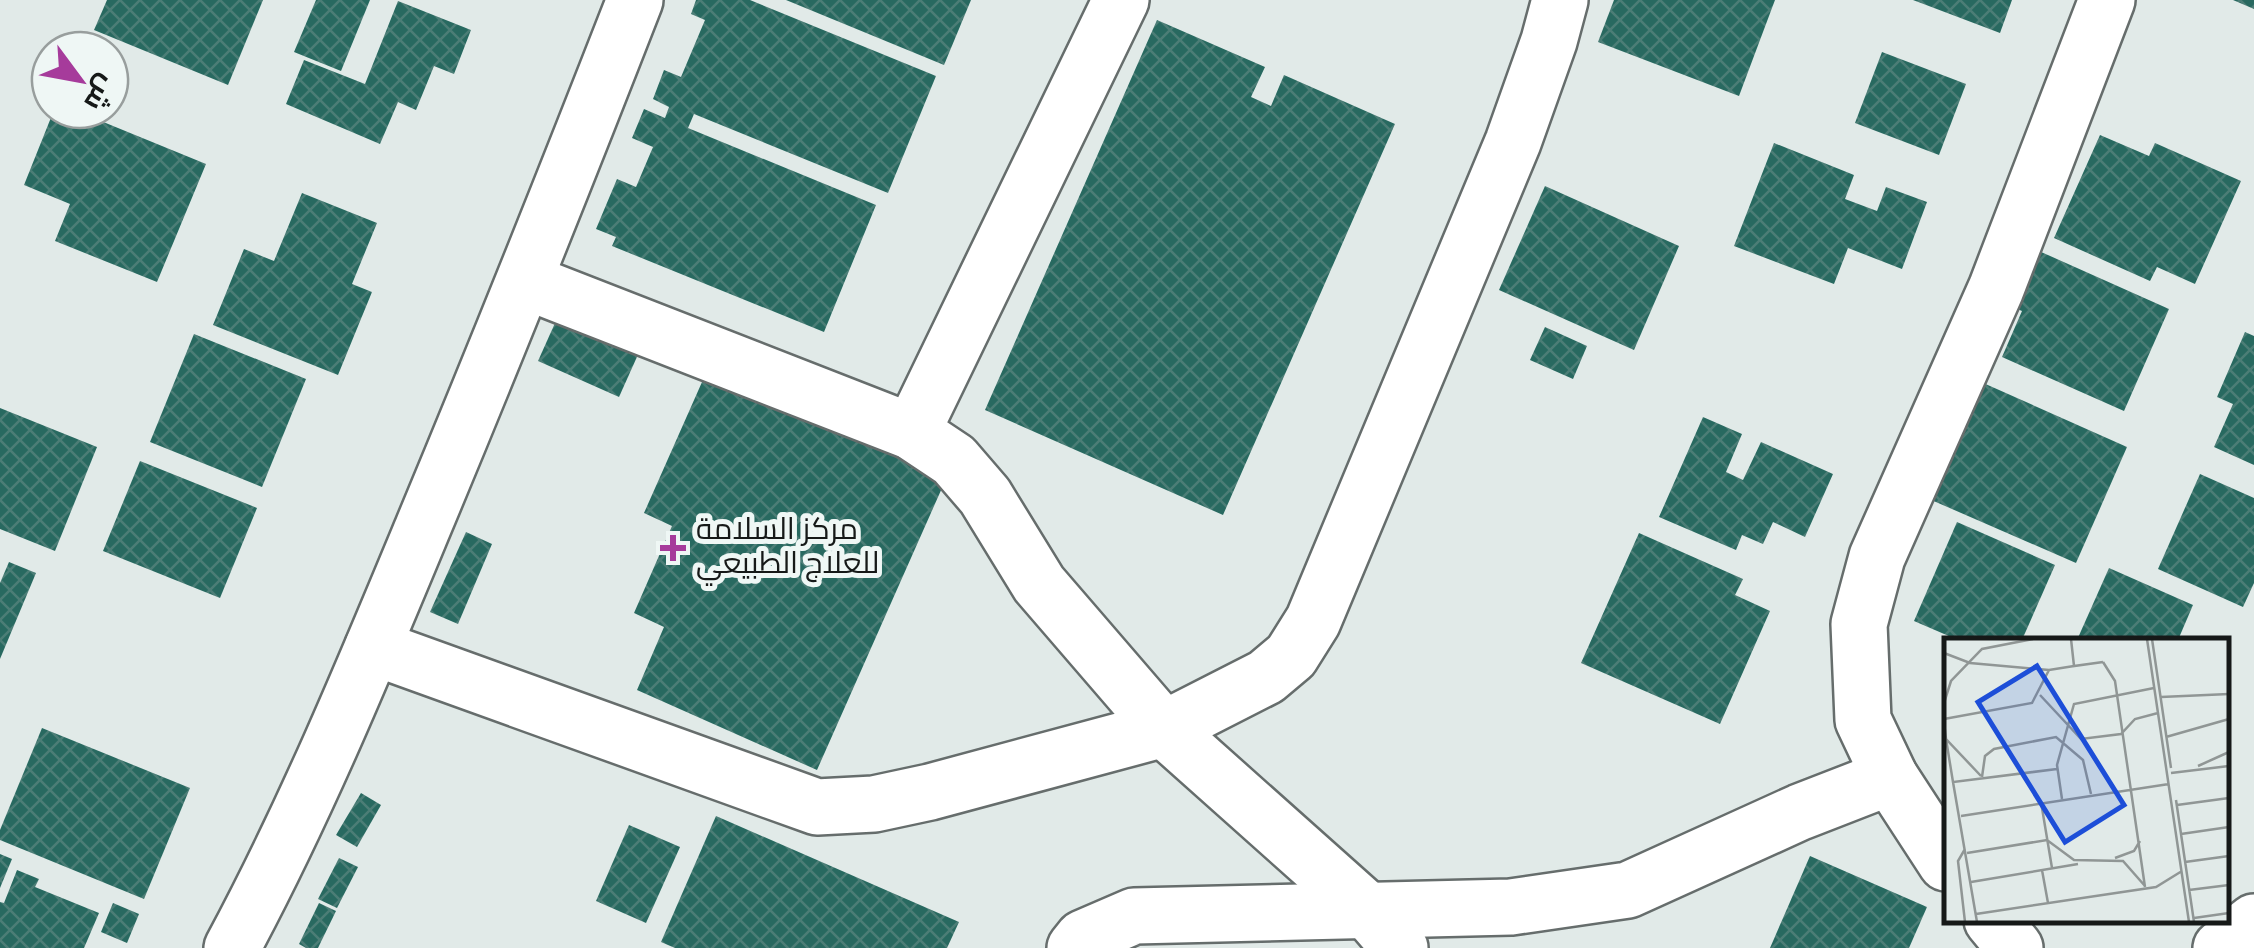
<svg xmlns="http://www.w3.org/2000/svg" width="2254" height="948" font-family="Overpass,Cairo,sans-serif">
	<defs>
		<pattern id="building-cross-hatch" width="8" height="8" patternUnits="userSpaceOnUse" patternTransform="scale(2.5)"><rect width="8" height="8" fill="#286960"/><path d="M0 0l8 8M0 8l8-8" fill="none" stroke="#4c7d76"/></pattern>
	</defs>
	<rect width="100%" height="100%" fill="#e1eae8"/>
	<g fill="url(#building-cross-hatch)">
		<path d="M107 0H263L228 85 94 30Z"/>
		<path d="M316 0H370L341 71 294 52Z"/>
		<path d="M696 0H750L936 76 888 193 694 114 688 128 876 205 824 332 612 246 616 237 596 229 617 179 636 187 653 147 632 138 644 109 665 118 669 107 653 99 664 70 681 77 705 20 691 14Z"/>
		<path d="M786 0H971L944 65Z"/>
		<path d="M1614 0H1775L1739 96 1598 42Z"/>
		<path d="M1913 0H2012L2000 33Z"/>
		<path d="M2233 0H2254V9Z"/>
		<path d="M398 1 471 30 454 74 434 66 416 110 398 102 380 144 286 104 304 60 365 84Z"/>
		<path d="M1157 20 1265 67 1251 97 1271 106 1284 75 1395 124 1223 515 985 410Z"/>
		<path d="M1882 52 1966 84 1939 155 1855 123Z"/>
		<path d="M54 110H74L206 164 157 282 55 241 70 204 24 185Z"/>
		<path d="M2100 135 2149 156 2155 143 2241 181 2195 284 2157 267 2150 281 2054 238Z"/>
		<path d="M1774 143 1854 175 1845 199 1877 211 1886 187 1927 202 1902 269 1848 248 1834 284 1734 246Z"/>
		<path d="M1545 186 1679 246 1634 350 1499 290Z"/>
		<path d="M302 193 377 223 352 284 372 292 338 375 213 325 244 249 274 261Z"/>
		<path d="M2030 247 2169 309 2124 411 2002 357 2022 311 2005 304Z"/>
		<path d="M564 303 645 339 619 397 538 361Z"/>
		<path d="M1545 327 1587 346 1573 379 1530 360Z"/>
		<path d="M2245 332 2254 336V465L2214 447 2233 404 2217 397Z"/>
		<path d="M194 334 306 379 262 487 150 442Z"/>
		<path d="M706 373 946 479 817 770 637 690 664 627 634 613 672 526 644 513Z"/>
		<path d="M1981 382 2127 447 2076 563 1929 499Z"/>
		<path d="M0 408 97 447 55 551 0 529Z"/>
		<path d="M1703 417 1742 434 1726 472 1743 480 1761 442 1833 474 1805 537 1773 522 1763 544 1742 535 1736 550 1659 517Z"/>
		<path d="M140 461 257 508 220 598 103 551Z"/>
		<path d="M2200 474 2254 498V583L2243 607 2158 569Z"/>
		<path d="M1957 522 2055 565 2022 640H1958L1914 621Z"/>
		<path d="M466 532 492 544 458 624 430 612Z"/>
		<path d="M1639 533 1743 579 1735 595 1770 611 1720 724 1581 663Z"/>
		<path d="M9 562 36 573 0 659V583Z"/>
		<path d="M2109 568 2193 605 2178 640H2077Z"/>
		<path d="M42 728 190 788 144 899 0 840V830Z"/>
		<path d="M361 793 381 805 357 847 336 835Z"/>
		<path d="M716 816 959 922 947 948H675L661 942Z"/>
		<path d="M629 825 680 847 646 923 596 901Z"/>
		<path d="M0 854 12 859 0 888Z"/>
		<path d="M1810 856 1927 907 1909 948H1770Z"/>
		<path d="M339 858 358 867 337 908 318 899Z"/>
		<path d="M17 870 39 879 35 887 99 913 84 948H0V902L4 903Z"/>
		<path d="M113 903 139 914 127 943 101 932Z"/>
		<path d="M319 903 336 911 318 948H306L299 944Z"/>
	</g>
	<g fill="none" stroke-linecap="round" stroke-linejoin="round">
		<g stroke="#666d6c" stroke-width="60">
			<g id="minor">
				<path d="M525 281 912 432 954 460 985 496 1039 584 1164 729 1368 911 1400 948"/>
				<path d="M912 432 1121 0"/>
				<path d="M373 647 817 807 874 804 930 792 1164 729 1266 677 1291 656 1313 621 1513 142 1549 41 1560 0"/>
				<path d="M1946 863 1890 777 1863 720 1859 624 1877 557 1996 289 2107 0"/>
				<path d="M1992 920 2015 948"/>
				<path d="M232 948C305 812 364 669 423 527 496 352 566 177 635 0"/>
				<path d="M1075 948 1083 938 1134 916 1511 907 1628 890 1800 812 1890 777"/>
				<path d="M2221 948 2254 922"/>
			</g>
		</g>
		<use href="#minor" stroke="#fff" stroke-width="55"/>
	</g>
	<path fill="#a63b9b" stroke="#eff7f5" stroke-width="4" d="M668 533h10v10h10v10h-10v10h-10v-10h-10v-10h10z"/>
	<g text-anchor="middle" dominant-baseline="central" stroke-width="10" stroke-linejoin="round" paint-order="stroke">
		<g font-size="30" fill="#161918" stroke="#eff7f5" text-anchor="start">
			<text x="696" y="531">مركز السلامة<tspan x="696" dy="34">للعلاج الطبيعي</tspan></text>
		</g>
	</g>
	<g transform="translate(1944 638)">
		<rect width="285" height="285" fill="#e1eae8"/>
		<path fill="none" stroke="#909695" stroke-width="2.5" d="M127 1 130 28 159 24M203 1 245 284M208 1 227 130M0 15 26 25 105 32 130 28M159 24 171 43 201 249M96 57 137 101 177 96 191 81 214 75M217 59 285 56M0 65 7 43 38 11 89 1M0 81 88 65 105 32M0 84 2 101 37 138M222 99 285 81M2 101 9 144M254 128 285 114M227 135 285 128M38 139 41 118 50 111 112 99 139 122 147 156M118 161 113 127 130 66 210 50M232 162 250 284M97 164 108 230M233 167 285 160M17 178 225 146M237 196 285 189M21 211 14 223 21 284M23 215 103 202 130 222 179 223 201 248M171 220 190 213 196 203M241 224 285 218M98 232 104 265M27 244 134 226M245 252 285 247M32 276 212 249 238 233M250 280 285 275M33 284 9 144 113 131"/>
		<path fill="#1d4ed8" fill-opacity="0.15" stroke="#1d4ed8" stroke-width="5" d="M93 28 180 167 121 204 34 64Z"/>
		<rect width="285" height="285" fill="none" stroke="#161918" stroke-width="5"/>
	</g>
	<g transform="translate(80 80) rotate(122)"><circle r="48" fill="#eff7f5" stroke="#989e9d" stroke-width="2.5"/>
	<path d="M0-8L18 38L0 25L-18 38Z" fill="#a63b9b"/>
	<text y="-15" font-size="28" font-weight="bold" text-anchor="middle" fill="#161918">ش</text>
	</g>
</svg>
